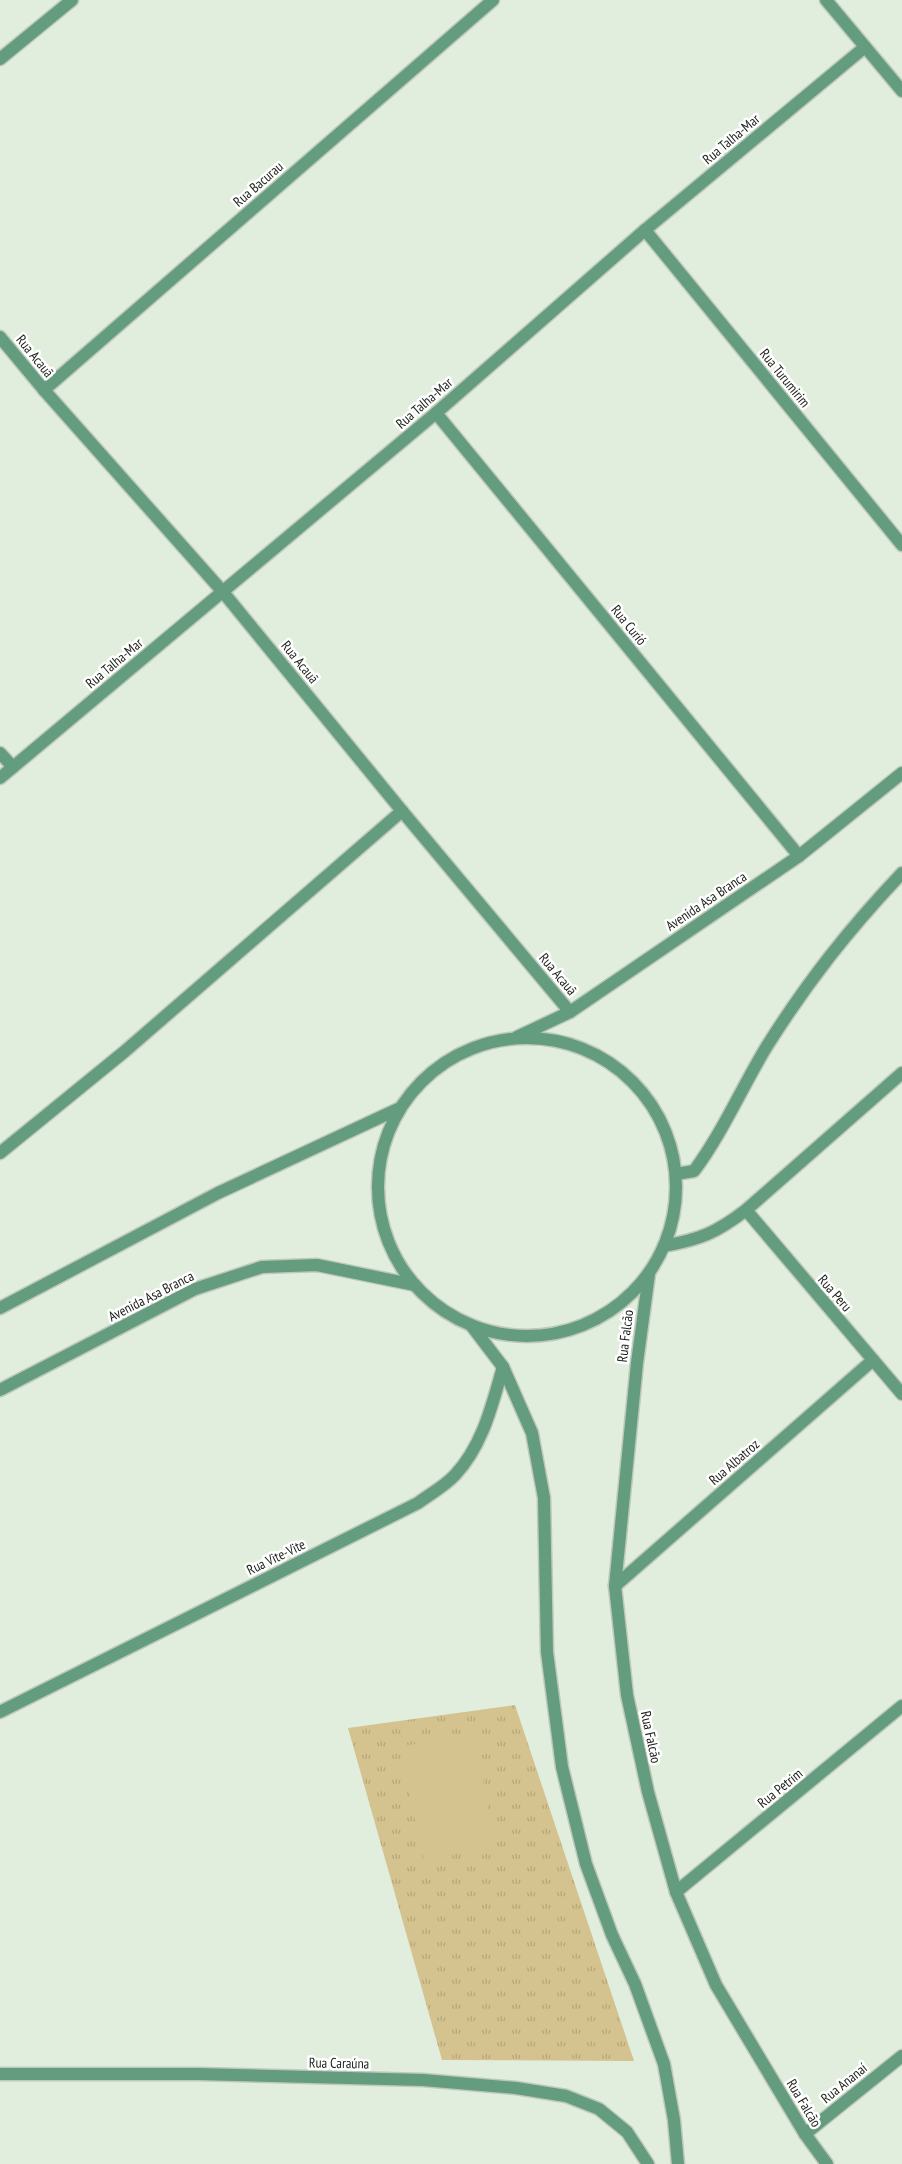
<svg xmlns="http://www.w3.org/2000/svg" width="902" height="2164" font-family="'PT Sans Narrow',sans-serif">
	<defs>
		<pattern id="grass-tufts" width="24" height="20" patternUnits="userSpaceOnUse" patternTransform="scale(1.25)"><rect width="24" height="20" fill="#d4c28f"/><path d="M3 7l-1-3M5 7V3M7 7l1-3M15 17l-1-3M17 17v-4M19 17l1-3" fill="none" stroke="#b5a67b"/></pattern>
	</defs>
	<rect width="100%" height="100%" fill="#e2eedd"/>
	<path fill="url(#grass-tufts)" d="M515 1705 634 2061 442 2060 348 1728Z"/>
	<path fill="#d4c28f" d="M475 1732 494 1845 424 1861 399 1747Z"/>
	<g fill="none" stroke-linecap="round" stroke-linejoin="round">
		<g stroke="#bec9ba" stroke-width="15">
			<g id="minor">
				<path d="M826 0 902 91"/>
				<path d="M0 59 72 0"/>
				<path d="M645 230 902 545"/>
				<path d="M0 337 44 390 223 592 402 811 570 1012"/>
				<path d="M44 390 493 0"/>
				<path d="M436 413 799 856"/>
				<path d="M0 753 13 767"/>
				<path d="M0 778 436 413 645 230 865 47"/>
				<path d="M0 1153 124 1052 402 811"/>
				<path d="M746 1210 902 1394"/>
				<path d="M664 1246C701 1239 716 1233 746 1210L902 1073"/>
				<path d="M615 1586 873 1360"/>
				<path d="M0 1712 418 1503C430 1494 445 1486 455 1475 483 1445 492 1405 503 1367"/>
				<path d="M676 1892 902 1706"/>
				<path d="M0 2074H198L423 2080 516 2088 566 2096 599 2109 627 2132 648 2164"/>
				<path d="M805 2134 902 2056"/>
			</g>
		</g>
		<g stroke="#bec9ba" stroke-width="15">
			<g id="tertiary">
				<path d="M517 1037 570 1012 799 856 902 773"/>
				<circle cx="527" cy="1187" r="149"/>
				<path d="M676 1174 694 1171C723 1132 742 1087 767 1046 808 981 849 929 902 873"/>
				<path d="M649 1274 637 1363 615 1586 627 1695 648 1792 676 1892 716 1985 805 2134 827 2164"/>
				<path d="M0 1308 218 1193 398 1109"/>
				<path d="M471 1325 503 1367 532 1433 544 1498 547 1652 562 1767 586 1864 612 1935 635 1984 664 2064 674 2120 678 2164"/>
				<path d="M0 1390 195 1289 262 1267 317 1265 415 1285"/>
			</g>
		</g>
		<use href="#minor" stroke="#649c7f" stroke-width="12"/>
		<use href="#tertiary" stroke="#649c7f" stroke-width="12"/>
	</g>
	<g text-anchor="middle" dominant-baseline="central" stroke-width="5" stroke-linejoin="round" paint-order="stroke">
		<g font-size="14" fill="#1b1f19" stroke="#fff">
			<text transform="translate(731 139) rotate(-40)">Rua Talha-Mar</text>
			<text transform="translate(258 184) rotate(-41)">Rua Bacurau</text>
			<text transform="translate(35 356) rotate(51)">Rua Acauã</text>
			<text transform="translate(785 378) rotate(51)">Rua Turumirim</text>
			<text transform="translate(424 403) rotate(-41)">Rua Talha-Mar</text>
			<text transform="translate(629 625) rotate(51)">Rua Curió</text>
			<text transform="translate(300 662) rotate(51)">Rua Acauã</text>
			<text transform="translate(114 663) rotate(-40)">Rua Talha-Mar</text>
			<text transform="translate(706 901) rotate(-34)">Avenida Asa Branca</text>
			<text transform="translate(558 974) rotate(50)">Rua Acauã</text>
			<text transform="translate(835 1293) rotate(49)">Rua Peru</text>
			<text transform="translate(151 1296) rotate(-27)">Avenida Asa Branca</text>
			<text transform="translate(625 1336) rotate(-83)">Rua Falcão</text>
			<text transform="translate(734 1462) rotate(-41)">Rua Albatroz</text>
			<text transform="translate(276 1557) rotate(-26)">Rua Vite-Vite</text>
			<text transform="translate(651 1737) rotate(78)">Rua Falcão</text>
			<text transform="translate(780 1788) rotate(-39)">Rua Petrim</text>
			<text transform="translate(339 2063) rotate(1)">Rua Caraúna</text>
			<text transform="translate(844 2083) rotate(-39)">Rua Ananaí</text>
			<text transform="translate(804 2103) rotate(59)">Rua Falcão</text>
		</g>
	</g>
</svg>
